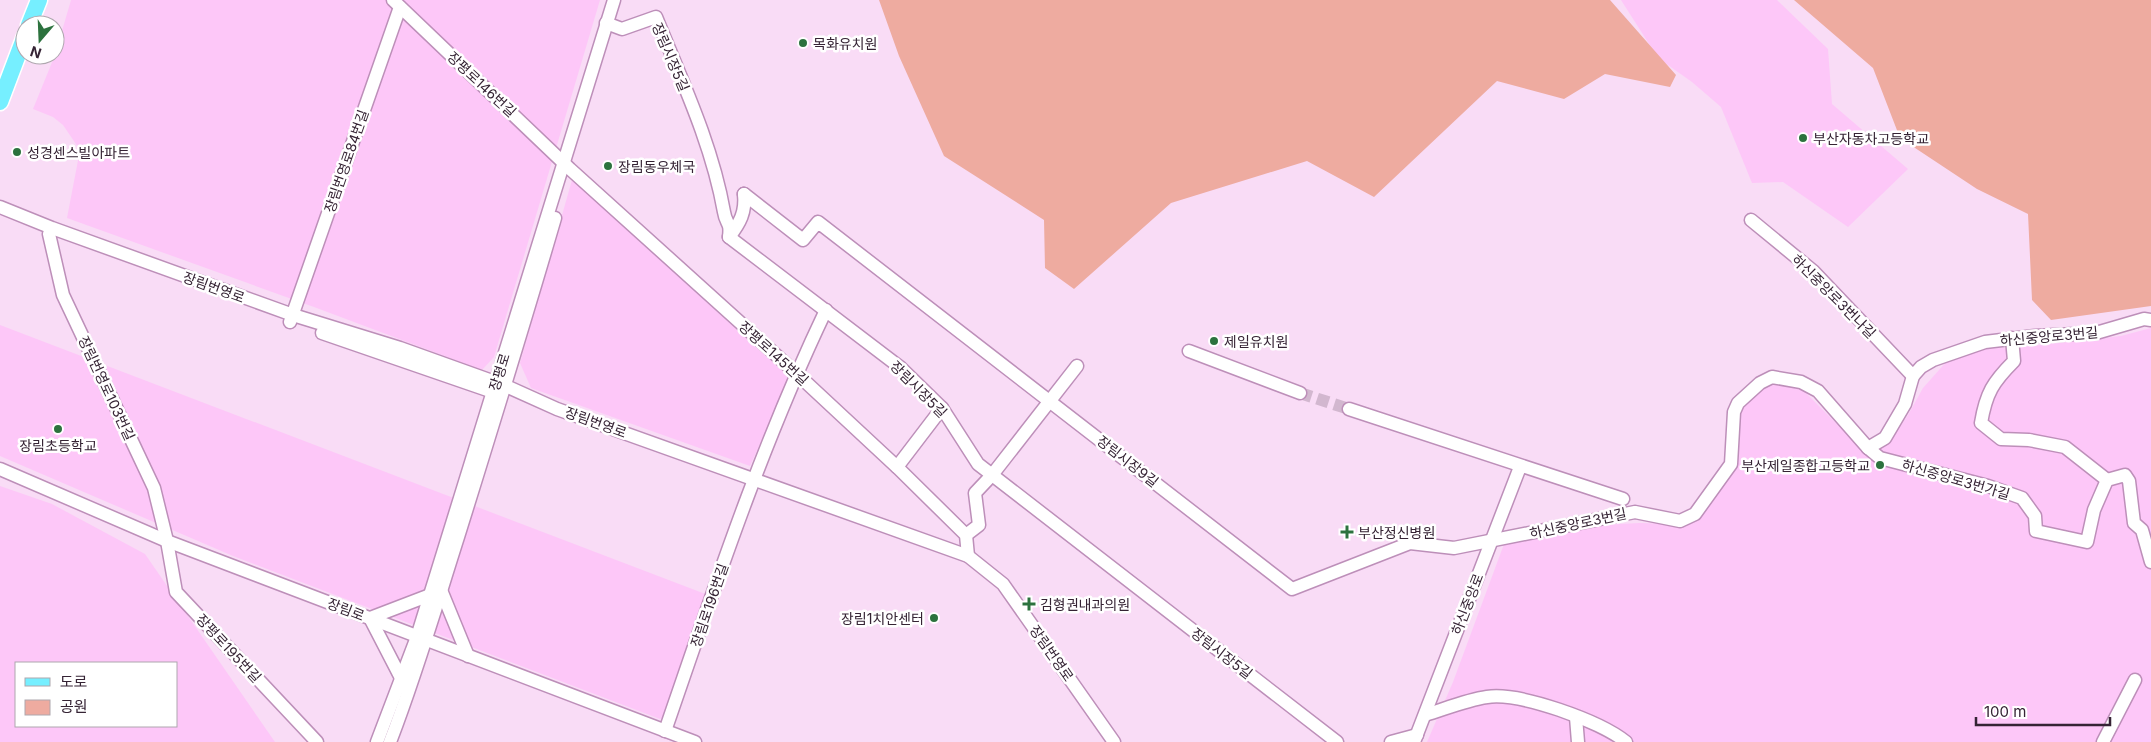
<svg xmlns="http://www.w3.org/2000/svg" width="2151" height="742" font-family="Inter,'Noto Sans KR',sans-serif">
	<rect width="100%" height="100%" fill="#f9dcf6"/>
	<g fill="#fdc7f8" fill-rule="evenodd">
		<path d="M71 0H600L494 357 482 370 314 307 67 218 80 150 63 125 53 117 33 109 55 55Z"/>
		<path d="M1621 0H1777L1828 49 1832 104 1908 169 1848 227 1783 182 1752 183 1721 107 1692 82 1658 58Z"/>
		<path d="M572 180 790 378 750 466 531 388 520 363Z"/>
		<path d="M0 325 708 595 664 717 660 719 233 556 0 456Z"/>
		<path d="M2151 328V742H1427L1453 682 1504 544 1585 526 1639 523 1677 524 1733 465 1740 408 1761 389 1774 381 1786 382 1802 389 1865 452 1890 441 1908 415 1923 388 1947 361 1979 349 2022 347 2121 336Z"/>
		<path d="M0 486 52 504 145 554 275 742H0ZM16 663H176V726H16Z"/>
	</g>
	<g fill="#eeaba0">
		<path d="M879 0H1610L1676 75 1670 87 1605 74 1564 99 1497 81 1374 197 1307 161 1171 203 1074 289 1045 268 1044 220 944 156 899 56Z"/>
		<path d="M1794 0H2151V306L2051 320 2032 300 2028 214 1977 189 1900 138 1873 68Z"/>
	</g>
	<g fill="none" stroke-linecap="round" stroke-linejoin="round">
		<path stroke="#d2b7cf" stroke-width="12" stroke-dasharray="12 6" stroke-linecap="butt" d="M1300 393 1349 409"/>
		<g stroke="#bd8fb9" stroke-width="15">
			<g id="minor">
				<path d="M393 0 570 169 796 373 897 467 966 535 968 556"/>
				<path d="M606 23 622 29 656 17C682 81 712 144 724 212 726 225 731 221 729 237L901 368 942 408 978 464 1337 742"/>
				<path d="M744 194 803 240 818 222 1292 589 1410 543 1454 548 1635 512 1680 521 1695 514 1731 464 1734 412 1738 403 1760 383 1772 377 1801 382 1818 391 1868 448 1885 438 1905 404 1913 376 1921 367 1933 360 1985 342 2035 336 2096 333 2144 319 2151 320"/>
				<path d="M0 207 52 228 293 315 400 348 506 386 557 409 968 556 1003 584 1114 742"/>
				<path d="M1751 220 1813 271 1913 376"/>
				<path d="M49 234 63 295 154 488 167 541 176 592 317 742"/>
				<path d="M729 237C740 223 746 212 744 194"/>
				<path d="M290 322 400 7"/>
				<path d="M322 333 499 394"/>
				<path d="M2012 338 2014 361C1993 382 1986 393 1981 423L2001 439 2029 440 2065 447 2107 480"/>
				<path d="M1189 351 1300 393"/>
				<path d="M1349 409 1623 499"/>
				<path d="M1868 448 1880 458 1988 486 2022 498 2035 516 2036 531 2087 542 2094 510 2107 480 2125 475 2129 481 2134 523 2142 530 2151 562"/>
				<path d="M897 467 942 408"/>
				<path d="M0 469 167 541 695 742"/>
				<path d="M966 535 979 525 975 493 992 475 1077 366"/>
				<path d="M441 590 468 656"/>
				<path d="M401 678 370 618 430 595"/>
				<path d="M1425 715C1445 709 1466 700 1487 697 1520 692 1600 721 1626 742"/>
				<path d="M1576 717 1578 742"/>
				<path d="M665 731C714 589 761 446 826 310"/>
				<path d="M377 742 417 637 614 0"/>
				<path d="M390 742C416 675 436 606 458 537 491 431 524 324 555 218"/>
				<path d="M1391 742 1417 735"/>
				<path d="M1414 742 1520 467"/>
				<path d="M2103 742 2135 680"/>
			</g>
		</g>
		<g stroke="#fff" stroke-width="19">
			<g id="major">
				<path d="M29 25 39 0"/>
				<path d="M0 102 25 36"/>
			</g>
		</g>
		<use href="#minor" stroke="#fff" stroke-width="12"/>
		<use href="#major" stroke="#76efff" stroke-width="16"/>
	</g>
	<g fill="#2c723e" stroke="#fff" stroke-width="2">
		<circle cx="803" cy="43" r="5"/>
		<circle cx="1803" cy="138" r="5"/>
		<circle cx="17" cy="152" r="5"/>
		<circle cx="608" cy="166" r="5"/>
		<circle cx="1214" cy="341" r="5"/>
		<circle cx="58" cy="429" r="5"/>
		<circle cx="1880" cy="465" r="5"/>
		<path d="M1344.5 524.5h5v5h5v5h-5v5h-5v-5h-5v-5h5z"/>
		<path d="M1026.5 596.5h5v5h5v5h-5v5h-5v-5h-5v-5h5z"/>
		<circle cx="934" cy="618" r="5"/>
	</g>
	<g text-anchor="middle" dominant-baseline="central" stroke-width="5" stroke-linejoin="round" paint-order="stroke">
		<g font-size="14" fill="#352334" stroke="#fff" text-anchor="start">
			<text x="813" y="43">목화유치원</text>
			<text x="1813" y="138">부산자동차고등학교</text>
			<text x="27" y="152">성경센스빌아파트</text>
			<text x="618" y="166">장림동우체국</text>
			<text x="1224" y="341">제일유치원</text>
			<text x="58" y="445" text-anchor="middle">장림초등학교</text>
			<text x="1870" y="465" text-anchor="end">부산제일종합고등학교</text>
			<text x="1358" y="532">부산정신병원</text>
			<text x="1040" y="604">김형권내과의원</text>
			<text x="924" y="618" text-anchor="end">장림1치안센터</text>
		</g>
		<g font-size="14" fill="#352334" stroke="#fff">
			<text transform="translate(671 57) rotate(67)">장림시장5길</text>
			<text transform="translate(482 84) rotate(43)">장평로146번길</text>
			<text transform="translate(346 161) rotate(-71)">장림번영로84번길</text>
			<text transform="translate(214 287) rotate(20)">장림번영로</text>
			<text transform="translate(1834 296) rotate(45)">하신중앙로3번나길</text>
			<text transform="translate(2049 336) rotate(-5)">하신중앙로3번길</text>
			<text transform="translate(774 353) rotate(42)">장평로145번길</text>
			<text transform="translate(499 372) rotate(-73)">장평로</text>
			<text transform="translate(107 388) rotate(65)">장림번영로103번길</text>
			<text transform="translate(919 389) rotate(45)">장림시장5길</text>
			<text transform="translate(596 422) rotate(20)">장림번영로</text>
			<text transform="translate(1128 461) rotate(38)">장림시장9길</text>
			<text transform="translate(1956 479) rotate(16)">하신중앙로3번가길</text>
			<text transform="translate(1578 523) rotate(-12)">하신중앙로3번길</text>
			<text transform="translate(1467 604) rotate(-69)">하신중앙로</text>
			<text transform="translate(709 605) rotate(-71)">장림로196번길</text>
			<text transform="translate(346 609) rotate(21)">장림로</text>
			<text transform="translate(229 648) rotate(47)">장평로195번길</text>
			<text transform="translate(1052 653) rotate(55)">장림번영로</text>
			<text transform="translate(1222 653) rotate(38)">장림시장5길</text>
		</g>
	</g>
	<rect x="15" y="662" width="162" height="65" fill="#ffffff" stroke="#aea7ae"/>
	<rect x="25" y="678" width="25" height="8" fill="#76efff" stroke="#aea7ae"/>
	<text x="60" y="687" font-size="15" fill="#352334">도로</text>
	<rect x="25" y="700" width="25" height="15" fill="#eeaba0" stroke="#aea7ae"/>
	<text x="60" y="712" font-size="15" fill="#352334">공원</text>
	<g transform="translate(40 40) rotate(199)"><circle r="24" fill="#ffffff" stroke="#aea7ae"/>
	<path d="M0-4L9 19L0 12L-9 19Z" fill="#2c723e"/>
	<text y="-8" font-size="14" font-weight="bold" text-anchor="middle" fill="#352334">N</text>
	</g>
	<path d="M1976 717v8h134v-8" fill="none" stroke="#352334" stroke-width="2.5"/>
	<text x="1984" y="717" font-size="15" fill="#352334" stroke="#ffffff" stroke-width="4" paint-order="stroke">100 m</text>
</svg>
